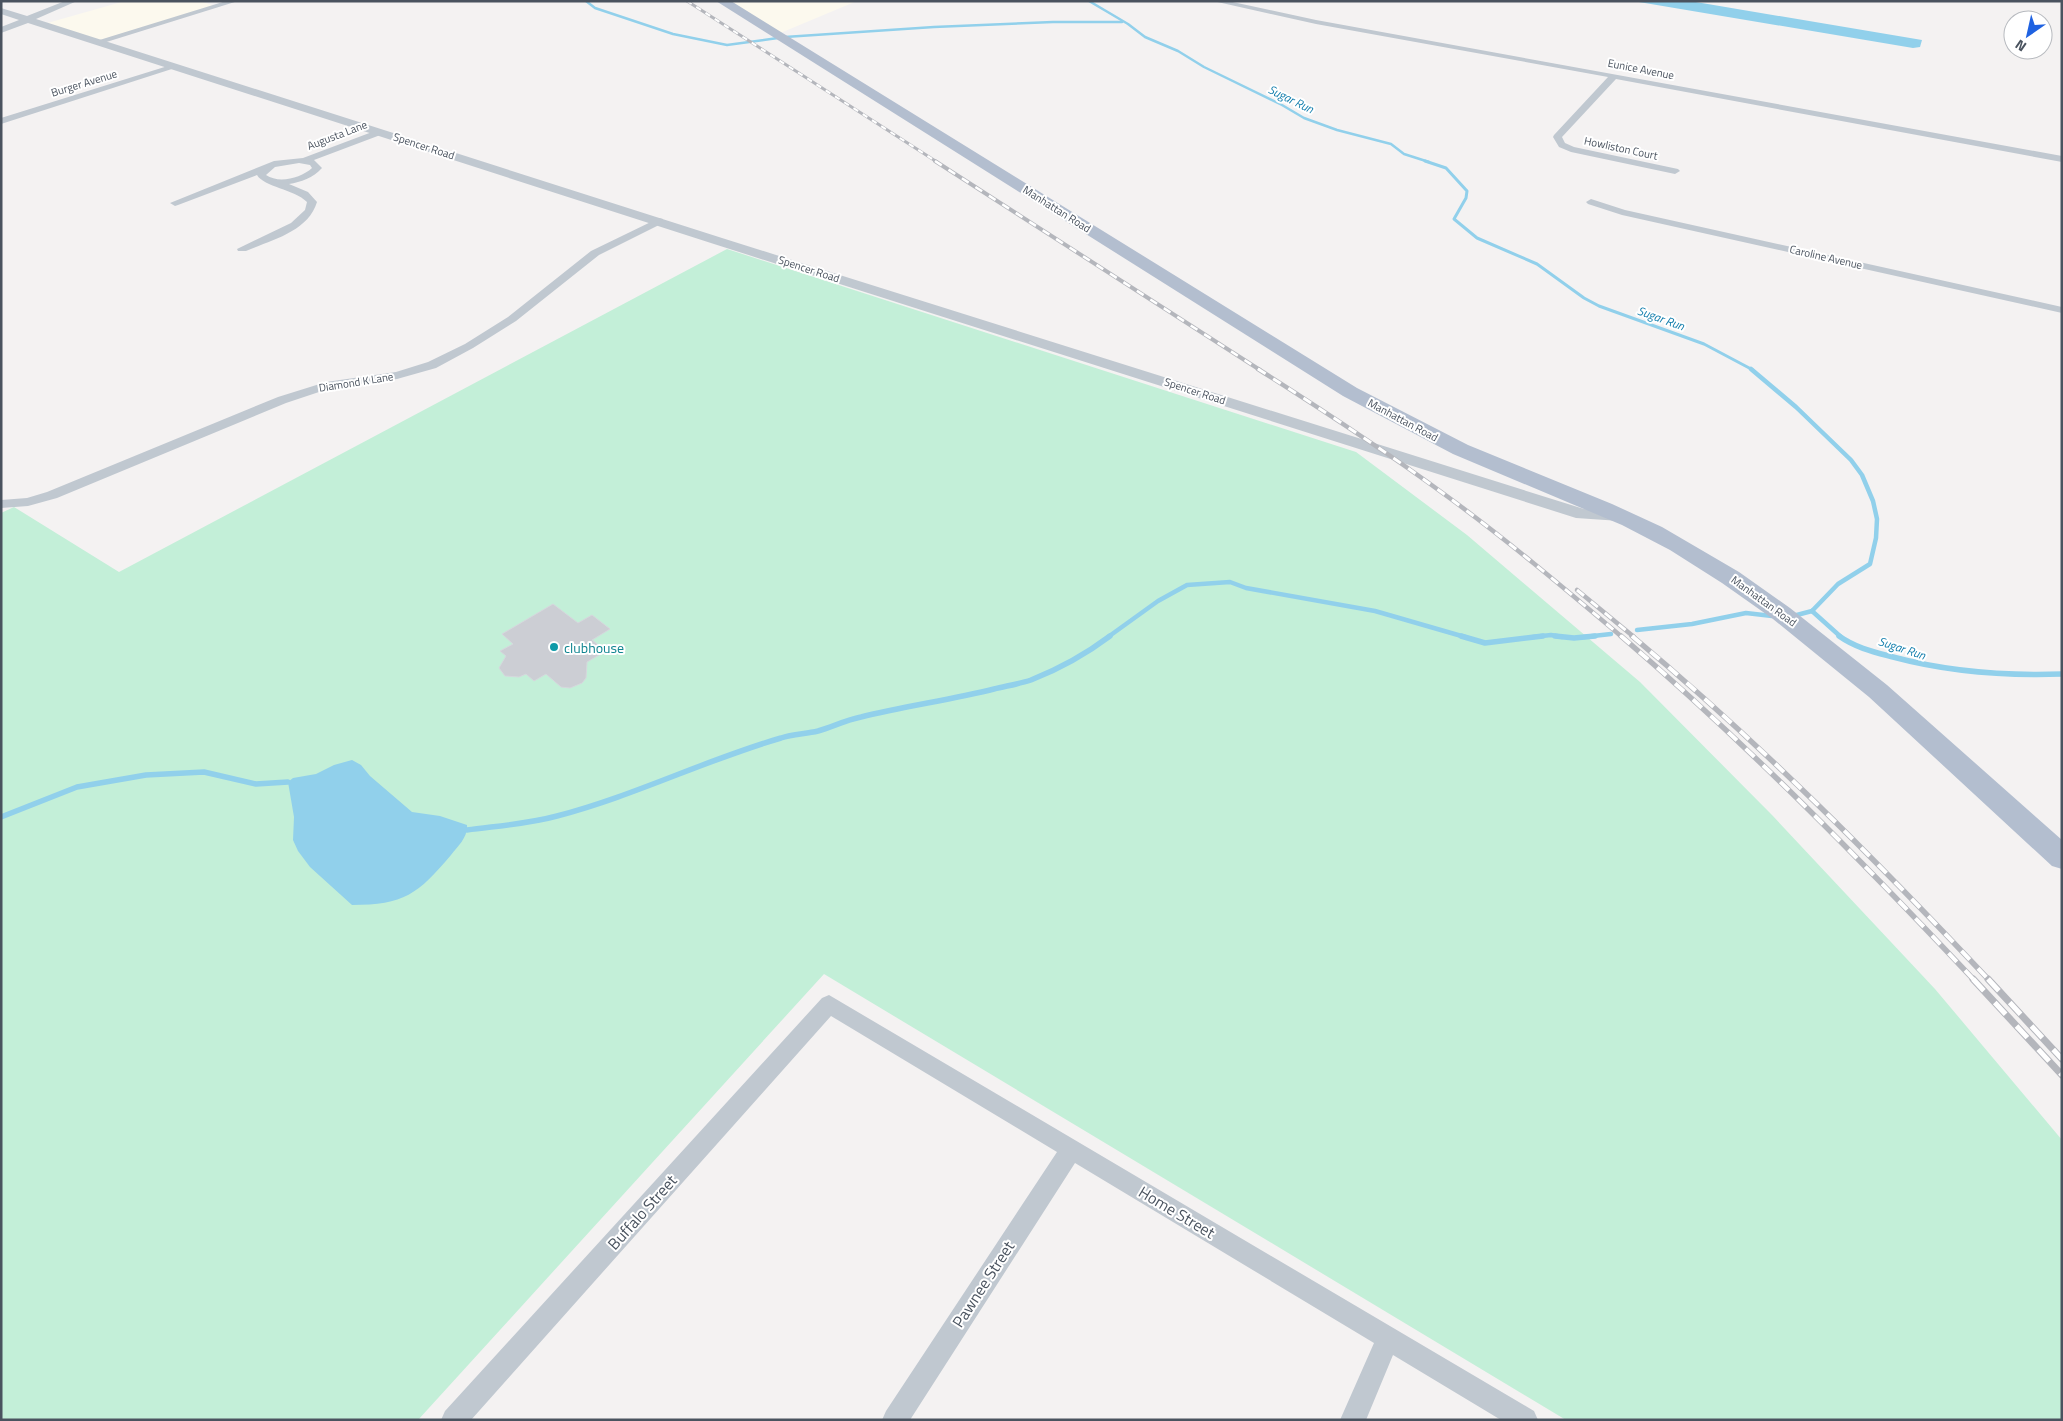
<svg xmlns="http://www.w3.org/2000/svg" width="2063" height="1421" font-family="'Titillium Web',sans-serif">
	<rect width="100%" height="100%" fill="#f4f2f2"/>
	<g fill="#fcf9ee">
		<path d="M125 1H199L216 6 97 41 44 24Z"/>
		<path d="M733 1H857L778 34 728 2Z"/>
	</g>
	<path fill="#c3efd8" d="M727 249 1356 452 1467 535 1640 682 1772 815 1935 989 2062 1140V1420H1566L824 974 418 1420H1V513L14 507 119 572Z"/>
	<g fill="#91d0eb">
		<path d="M1633 1H1690L1922 40 1920 47 1913 48Z"/>
		<path d="M352 760 361 765 370 776 412 812 440 816 467 825C468 837 458 846 451 855 418 894 404 905 352 905L310 867 298 851 293 840 294 817 288 782 293 778 316 774 334 765Z"/>
	</g>
	<g fill="none" stroke-linecap="round" stroke-linejoin="round">
		<g stroke="#91d0eb" stroke-width="2.5">
			<path d="M586 1 595 8 673 34 727 45 785 37 934 27 1053 22H1122"/>
			<path d="M1089 1 1128 24 1145 37 1178 51 1204 67 1282 105 1304 118 1337 130 1391 144 1404 154 1429 162"/>
		</g>
		<path stroke="#91d0eb" stroke-width="3" d="M1425 161 1446 168 1467 191 1466 198 1454 219 1477 238 1537 264 1584 298 1599 306 1704 344 1753 370"/>
		<g stroke="#91d0eb" stroke-width="4.5">
			<path d="M1751 369 1796 407 1851 460 1862 475 1873 501 1877 519 1876 538 1870 564 1838 584 1812 611"/>
			<path d="M1812 611 1841 637"/>
			<path d="M1793 616 1812 611"/>
			<path d="M1637 630 1692 624 1746 613 1772 616"/>
			<path d="M1108 637 1158 601 1187 585 1230 582 1246 588 1375 611 1465 637"/>
			<path d="M1533 637 1551 635 1562 637"/>
			<path d="M1584 637 1611 634"/>
		</g>
		<g stroke="#91d0eb" stroke-width="5.5">
			<path d="M1461 636 1485 643 1543 636"/>
			<path d="M1555 636 1574 638 1595 636"/>
			<path d="M1839 636C1856 648 1874 652 1893 657 1949 672 2004 676 2062 674"/>
			<path d="M1 817 77 787 146 775 204 772 256 784 288 782"/>
			<path d="M467 830C496 826 528 824 557 816 634 796 705 760 781 738 793 734 806 734 818 731 832 727 846 720 861 717 905 706 950 700 994 689 1006 686 1019 684 1031 680 1059 669 1086 654 1110 636"/>
		</g>
	</g>
	<path fill="#ccced4" stroke="#d6d7dd" d="M553 604 578 623 592 615 610 629 592 640 606 651 587 662 586 678 582 683 570 688 561 687 546 674 534 681 526 674 519 677 505 676 499 668 506 656 500 651 513 644 502 634Z"/>
	<g fill="none" stroke-linecap="round" stroke-linejoin="round">
		<g fill="#c0c8d0" fill-rule="evenodd">
			<path d="M226 1H238L100 44 93 42Z"/>
			<path d="M1213 1H1228L1316 20 2062 156V162L1616 79 1562 137 1565 143 1574 147 1678 169 1680 171 1675 174 1571 152 1559 147 1553 137 1554 135 1608 77 1316 24Z"/>
			<path d="M171 65 178 67 1 124V118Z"/>
			<path d="M380 129 384 132 383 134 314 160 322 168C313 178 301 182 289 184L308 192 317 202C308 232 271 240 246 251H238L237 249 291 223 305 210 307 202C294 189 264 187 257 175L178 205 175 206 170 203 274 161 303 158ZM299 163 310 165 312 168C301 178 279 184 266 175L275 167Z"/>
			<path d="M1591 199 1625 210 2062 307V313L1622 215 1588 204 1586 202Z"/>
			<path d="M659 218 663 219V223L599 255 516 321 473 348 436 368 397 379 328 389 286 403 57 498 28 506 1 508V500L27 498 47 492 278 397 326 382 396 372 428 362 465 344 508 317 591 251Z"/>
			<path d="M829 995 1534 1411 1538 1420H1501L1393 1355 1366 1420H1340L1374 1343 1075 1163 910 1420H882L886 1411 1057 1152 831 1016 471 1420H441L445 1411 822 998Z"/>
		</g>
		<path fill="#c0c8d0" fill-rule="evenodd" d="M65 1H77L36 19 722 238 1584 509 1626 512 1628 516 1626 520 1620 521 1576 518 714 244 28 23 1 33V27L19 20 1 14V8L27 16Z"/>
		<path fill="#b3becf" fill-rule="evenodd" d="M716 1H731L1357 388 1468 445 1612 504 1662 527 1739 572 1790 608 1887 685 2062 840V869L2052 866 1869 697 1773 619 1722 583 1670 550 1622 525 1453 454 1343 396Z"/>
		<g stroke="#b4b6bc" stroke-width="3">
			<path id="rail-far4" d="M687 1 937 162"/>
		</g>
		<g stroke="#b4b6bc" stroke-width="4">
			<path id="rail-far3" d="M935 161 1260 370"/>
		</g>
		<g stroke="#b4b6bc" stroke-width="4.5">
			<g id="rail-far2">
				<path d="M1258 369C1321 409 1384 450 1444 494 1506 539 1564 588 1622 637"/>
				<path d="M1577 590 1634 637"/>
			</g>
		</g>
		<g stroke="#b4b6bc" stroke-width="5.5">
			<g id="rail-far1">
				<path d="M1621 636C1746 743 1862 861 1974 980"/>
				<path d="M1632 636C1759 742 1876 860 1989 980"/>
			</g>
		</g>
		<g stroke="#b4b6bc" stroke-width="7">
			<g id="rail">
				<path d="M1973 979 2062 1075"/>
				<path d="M1988 979 2062 1059"/>
			</g>
		</g>
		<use href="#rail-far4" stroke="#fff" stroke-width="2" stroke-dasharray="5.5" stroke-linecap="butt"/>
		<use href="#rail-far3" stroke="#fff" stroke-width="2.5" stroke-dasharray="8" stroke-linecap="butt"/>
		<use href="#rail-far2" stroke="#fff" stroke-width="3" stroke-dasharray="9" stroke-linecap="butt"/>
		<use href="#rail-far1" stroke="#fff" stroke-width="4" stroke-dasharray="12" stroke-linecap="butt"/>
		<use href="#rail" stroke="#fff" stroke-width="5" stroke-dasharray="16" stroke-linecap="butt"/>
	</g>
	<circle fill="#0f9aa8" stroke="#fff" stroke-width="2" cx="554" cy="647" r="5"/>
	<g text-anchor="middle" dominant-baseline="central" stroke-width="4" stroke-linejoin="round" paint-order="stroke">
		<g font-size="11" fill="#4a535f" stroke="#fff">
			<text transform="translate(1641 69) rotate(11)">Eunice Avenue</text>
			<text transform="translate(84 83) rotate(-17)">Burger Avenue</text>
			<text transform="translate(337 135) rotate(-21)">Augusta Lane</text>
			<text transform="translate(424 146) rotate(18)">Spencer Road</text>
			<text transform="translate(1621 148) rotate(12)">Howliston Court</text>
			<text transform="translate(1057 209) rotate(32)">Manhattan Road</text>
			<text transform="translate(1826 257) rotate(13)">Caroline Avenue</text>
			<text transform="translate(809 269) rotate(18)">Spencer Road</text>
			<text transform="translate(356 382) rotate(-9)">Diamond K Lane</text>
			<text transform="translate(1195 391) rotate(18)">Spencer Road</text>
			<text transform="translate(1403 420) rotate(28)">Manhattan Road</text>
			<text transform="translate(1764 601) rotate(36)">Manhattan Road</text>
		</g>
		<g font-size="12" font-style="italic" fill="#107dac" stroke="#fff">
			<text transform="translate(1291 99) rotate(26)">Sugar Run</text>
			<text transform="translate(1661 318) rotate(20)">Sugar Run</text>
			<text transform="translate(1902 648) rotate(18)">Sugar Run</text>
		</g>
		<g font-size="14" fill="#0d838f" stroke="#fff" text-anchor="start">
			<text x="564" y="647">clubhouse</text>
		</g>
		<g font-size="16" fill="#4a535f" stroke="#fff">
			<text transform="translate(642 1212) rotate(-48)">Buffalo Street</text>
			<text transform="translate(1177 1212) rotate(31)">Home Street</text>
			<text transform="translate(983 1284) rotate(-57)">Pawnee Street</text>
		</g>
	</g>
	<rect width="2063" height="1421" fill="none" stroke="#4a535f" stroke-width="5"/>
	<g transform="translate(2028 35) rotate(214)"><circle r="24" fill="#ffffff" stroke="#b7babf"/>
	<path d="M0-4L9 19L0 12L-9 19Z" fill="#1f62e1"/>
	<text y="-8" font-size="14" font-weight="bold" text-anchor="middle" fill="#4a535f">N</text>
	</g>
</svg>
